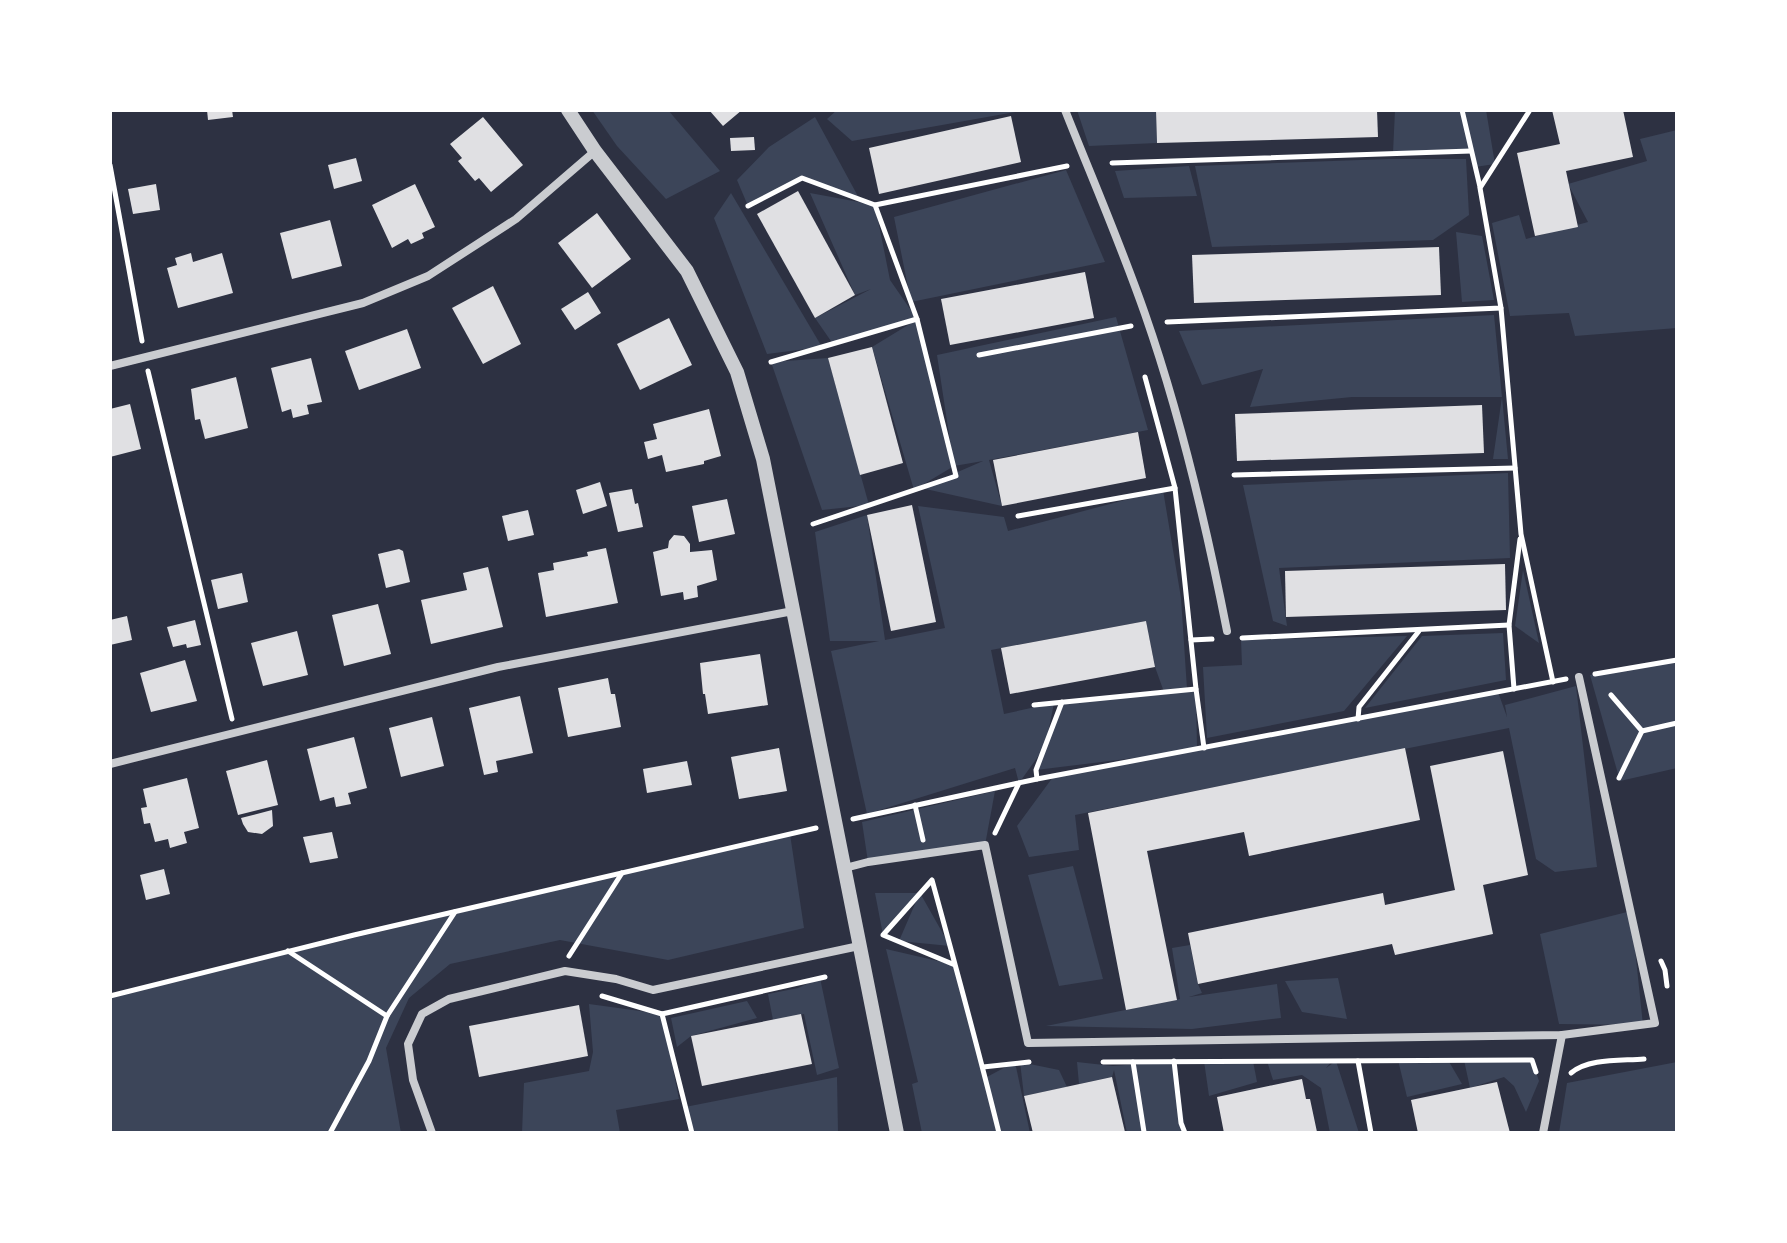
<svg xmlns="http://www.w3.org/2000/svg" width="1787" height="1243" font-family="'PT Sans Narrow',sans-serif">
	<rect width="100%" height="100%" fill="#2d3142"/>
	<g fill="#3c4559" fill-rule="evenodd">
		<path d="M592 110H668L720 171 666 199 617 146Z"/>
		<path d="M837 110H1027L852 141 827 119Z"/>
		<path d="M1077 110H1156L1157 143 1089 146Z"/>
		<path d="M1395 110H1486L1495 164 1475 167 1471 151 1393 153Z"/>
		<path d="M815 117 860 200 802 178 748 206 737 180 769 147Z"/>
		<path d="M1677 130V328L1575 336 1569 313 1510 316 1492 223 1519 215 1526 239 1588 222 1568 184 1647 161 1640 139Z"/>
		<path d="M1388 159H1466L1469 215 1433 240 1212 247 1195 166Z"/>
		<path d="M1189 166 1197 196 1124 198 1115 171Z"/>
		<path d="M1066 170 1105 262 911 302 894 217Z"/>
		<path d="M731 193 822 347 767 354 714 218Z"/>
		<path d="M810 193 875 205 890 280 917 319 952 454 937 355 1116 317 1148 430 989 460 1002 506 921 488 983 461 954 466 914 490 872 347 913 322 833 344 815 318 871 289 855 295Z"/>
		<path d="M1456 232 1482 236 1494 300 1462 302Z"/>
		<path d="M1494 315 1508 459H1493L1502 397H1352L1250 407 1263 369 1202 385 1179 331Z"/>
		<path d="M828 358 869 505 822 510 771 362Z"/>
		<path d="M1508 473 1510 558 1279 568 1287 626 1273 621 1243 485Z"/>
		<path d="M1163 490 1181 598 1187 689H1196L1197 749 1498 692 1507 717 1505 705 1576 686 1597 867 1555 872 1536 859 1509 728 1075 815 1079 850 1029 857 1017 826 1053 777 1175 753 1036 770 1042 751 1019 783 1015 768 867 814 831 651 879 641H830L815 532 867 515 885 640 945 628 918 506 1004 517 1008 531ZM1146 621 1155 667 1164 692 1062 702 1047 738 1054 703 1004 714 991 650Z"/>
		<path d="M1523 570 1539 643 1515 626Z"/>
		<path d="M1503 633 1506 680 1365 708 1422 636Z"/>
		<path d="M1407 636 1344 711 1207 738 1203 667 1242 665 1241 640Z"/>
		<path d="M1677 660V768L1620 781 1590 675Z"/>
		<path d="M995 791 985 845 868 862 862 822Z"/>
		<path d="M790 834 804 928 668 960 560 940 450 964 409 998 386 1048 401 1133H110V996Z"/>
		<path d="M1073 866 1103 979 1059 986 1028 875Z"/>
		<path d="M875 893H920L950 946 899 941 918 897 883 935Z"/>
		<path d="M1631 911 1643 1025 1559 1024 1540 934Z"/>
		<path d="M1190 945 1198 984 1202 993 1189 997 1277 984 1281 1018 1192 1029 1046 1026 1180 999 1172 948Z"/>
		<path d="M886 949 955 965 997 1133H922L912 1084 918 1082Z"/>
		<path d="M820 978 839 1068 817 1075 804 1014 773 1020 768 994 798 988Z"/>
		<path d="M1338 978 1347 1019 1302 1012 1285 981Z"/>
		<path d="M747 1001 757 1018 691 1036 677 1047 671 1018Z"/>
		<path d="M589 1004 662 1014 679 1099 616 1110 620 1133H522L524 1083 589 1071 593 1052Z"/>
		<path d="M1398 1060H1448L1462 1084 1407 1097Z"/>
		<path d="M1464 1060H1532L1539 1081 1526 1112 1514 1086 1504 1077 1470 1088Z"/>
		<path d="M1174 1061 1186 1133H1127L1114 1070 1112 1077 1079 1084 1077 1062 1113 1066Z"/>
		<path d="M1204 1061H1253L1257 1082 1209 1096Z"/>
		<path d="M1267 1061H1332L1326 1068 1336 1061 1359 1133H1330L1321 1088 1302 1075 1273 1080Z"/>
		<path d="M1015 1062 1030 1133H999L985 1078Z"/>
		<path d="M1020 1062 1059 1070 1067 1087 1024 1096Z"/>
		<path d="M1677 1062V1133H1559L1567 1083Z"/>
		<path d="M837 1077 838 1133H695L685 1107Z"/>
	</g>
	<g fill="#e0e0e3">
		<path d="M207 110H232L233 117 208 120Z"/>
		<path d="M709 110H742L723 126Z"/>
		<path d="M1156 110H1377L1378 137 1157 143Z"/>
		<path d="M1552 110H1623L1633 157 1566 171 1578 227 1535 236 1517 153 1560 144Z"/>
		<path d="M1011 116 1021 162 879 194 869 148Z"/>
		<path d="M483 117 523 165 491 192 479 178 475 181 458 161 462 158 450 144Z"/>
		<path d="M754 137 755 150 731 151 730 138Z"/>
		<path d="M356 158 362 181 334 189 328 165Z"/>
		<path d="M156 184 160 210 133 214 128 189Z"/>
		<path d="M415 184 435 227 422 233 424 238 411 244 408 239 392 248 372 205Z"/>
		<path d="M798 191 855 295 815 318 757 214Z"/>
		<path d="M597 213 631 259 592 288 558 243Z"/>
		<path d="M330 220 342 266 292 279 280 233Z"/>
		<path d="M1439 247 1441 295 1194 303 1192 255Z"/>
		<path d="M191 253 193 262 222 253 233 293 178 308 167 268 177 265 175 258Z"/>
		<path d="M1085 272 1094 318 950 345 941 299Z"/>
		<path d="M493 286 521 344 483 364 452 308Z"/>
		<path d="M588 292 601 313 575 330 561 309Z"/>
		<path d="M669 318 692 365 640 390 617 344Z"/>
		<path d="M407 329 421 368 359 390 345 351Z"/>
		<path d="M872 347 903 463 860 475 828 358Z"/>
		<path d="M311 358 322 402 307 405 309 414 293 418 291 409 282 412 271 368Z"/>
		<path d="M236 377 248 428 205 439 200 419 195 420 191 389Z"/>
		<path d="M130 404 141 449 110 457V409Z"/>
		<path d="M1482 405 1484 453 1237 461 1235 414Z"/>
		<path d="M709 409 721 456 704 461V464L666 472 662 455 648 459 644 442 657 439 653 424Z"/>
		<path d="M1138 432 1146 478 1002 506 993 460Z"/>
		<path d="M600 482 607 506 583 514 576 490Z"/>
		<path d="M632 489 635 504 638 503 643 527 618 532 609 493Z"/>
		<path d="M727 499 735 534 699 542 692 506Z"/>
		<path d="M912 505 936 622 891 631 867 515Z"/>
		<path d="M528 510 534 535 508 541 502 516Z"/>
		<path d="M674 535 684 536 690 544V552L712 550 717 580 697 586 698 597 684 600 683 592 661 596 653 552 668 548 669 541Z"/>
		<path d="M606 548 618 603 546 617 538 573 554 570 553 563 588 556 587 552Z"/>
		<path d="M399 549 403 551 410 582 386 588 378 554Z"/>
		<path d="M1505 564 1506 610 1286 617 1285 571Z"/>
		<path d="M488 567 503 627 431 644 421 600 467 590 463 573Z"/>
		<path d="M242 573 248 602 218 609 211 580Z"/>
		<path d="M378 604 391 654 344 666 332 615Z"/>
		<path d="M127 616 132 640 110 645V620Z"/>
		<path d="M195 620 201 645 187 648 186 644 173 647 167 627Z"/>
		<path d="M1146 621 1155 667 1010 694 1001 648Z"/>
		<path d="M297 631 308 675 263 686 251 643Z"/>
		<path d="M760 654 768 705 708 714 705 694H703L700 663Z"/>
		<path d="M185 660 197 701 151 712 140 673Z"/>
		<path d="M608 678 611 694H615L621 727 568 737 558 688Z"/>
		<path d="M520 696 533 753 496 761 498 772 484 775 469 708Z"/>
		<path d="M432 717 444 766 401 777 389 728Z"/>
		<path d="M354 737 367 788 348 793 351 804 336 807 334 797 320 801 307 749Z"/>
		<path d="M779 748 787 791 739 799 731 757Z"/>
		<path d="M1405 748 1420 820 1249 856 1244 832 1147 851 1177 1000 1126 1010 1088 813Z"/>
		<path d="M1503 751 1528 875 1483 885 1493 934 1395 955 1392 944 1198 984 1188 933 1383 893 1385 905 1455 890 1430 766Z"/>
		<path d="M267 760 278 805 238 815 226 771Z"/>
		<path d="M687 761 692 785 647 793 643 769Z"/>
		<path d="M187 778 199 828 184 832 187 843 170 848 168 839 155 842 150 823 144 824 141 808 147 807 143 789Z"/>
		<path d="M272 810 273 826 262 834 248 832 243 824 241 818Z"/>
		<path d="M332 832 338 858 310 863 303 837Z"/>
		<path d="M164 869 170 894 146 900 140 875Z"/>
		<path d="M579 1005 588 1056 479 1077 469 1026Z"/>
		<path d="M801 1014 812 1064 702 1086 691 1036Z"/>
		<path d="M1112 1077 1125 1132 1033 1133 1024 1096Z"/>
		<path d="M1302 1079 1306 1099H1310L1317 1132 1224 1133 1217 1097Z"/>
		<path d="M1497 1082 1510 1133H1418L1411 1100Z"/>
	</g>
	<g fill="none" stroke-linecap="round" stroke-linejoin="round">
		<g stroke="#fff" stroke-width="5">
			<path d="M1462 110 1480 187"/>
			<path d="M1112 163 1471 151"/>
			<path d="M110 165 142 341"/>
			<path d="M748 206 802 178 875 205 1067 166"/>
			<path d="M1501 308 1521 534 1553 682"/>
			<path d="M1167 322 1501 308 1480 188 1530 110"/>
			<path d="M979 355 1131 326"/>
			<path d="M771 362 917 319"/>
			<path d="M148 371 232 719"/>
			<path d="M1234 475 1515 468"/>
			<path d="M1018 516 1175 488"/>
			<path d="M813 524 956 476 917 319 875 205"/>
			<path d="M1242 638 1509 625"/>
			<path d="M1191 640 1212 639"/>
			<path d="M1595 674 1677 660"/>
			<path d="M1196 689 1204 748"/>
			<path d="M1514 689 1509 625 1520 539"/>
			<path d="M1611 695 1642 731 1619 778"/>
			<path d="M1034 705 1196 689 1175 488 1145 377"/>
			<path d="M1358 719 1359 707 1419 631"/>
			<path d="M1642 731 1677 723"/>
			<path d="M1037 779 1036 770 1062 702"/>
			<path d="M915 805 923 840"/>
			<path d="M853 819 1037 779 1566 679"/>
			<path d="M995 833 1019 783"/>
			<path d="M288 951 387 1016"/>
			<path d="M569 956 622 873"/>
			<path d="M1661 961 1665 970 1667 986"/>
			<path d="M955 965 883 935 932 880 935 891C957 971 979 1052 999 1133"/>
			<path d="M110 996 354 935 816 828"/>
			<path d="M602 996 662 1014"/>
			<path d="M1174 1061 1181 1123 1185 1133"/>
			<path d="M1358 1061 1371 1133"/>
			<path d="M1103 1062 1532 1060 1536 1072"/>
			<path d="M1133 1062 1144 1132"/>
			<path d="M983 1067 1029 1062"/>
			<path d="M1571 1073C1589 1058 1621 1061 1644 1059"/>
			<path d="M330 1133 369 1061 387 1016 455 912"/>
			<path d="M692 1133 662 1014 825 977"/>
		</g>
		<g stroke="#caccd0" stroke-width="8">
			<path d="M1065 110C1092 178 1121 245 1145 314 1181 417 1206 524 1227 631"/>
			<path d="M110 366 363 303 428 276 516 219 595 151"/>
			<path d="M110 764 498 667 793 611"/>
			<path d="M845 868 868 862 985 845 1028 1043 1562 1035 1655 1023 1579 677"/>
			<path d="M432 1133 413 1080 408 1044 422 1014 449 999 565 971 616 979 653 990 859 946"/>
			<path d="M1543 1133 1562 1035"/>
		</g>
		<path stroke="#caccd0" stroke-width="14" d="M568 110 595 151 687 271 737 372 763 459 897 1133"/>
	</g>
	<rect width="1787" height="1243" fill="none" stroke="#ffffff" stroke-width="224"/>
</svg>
